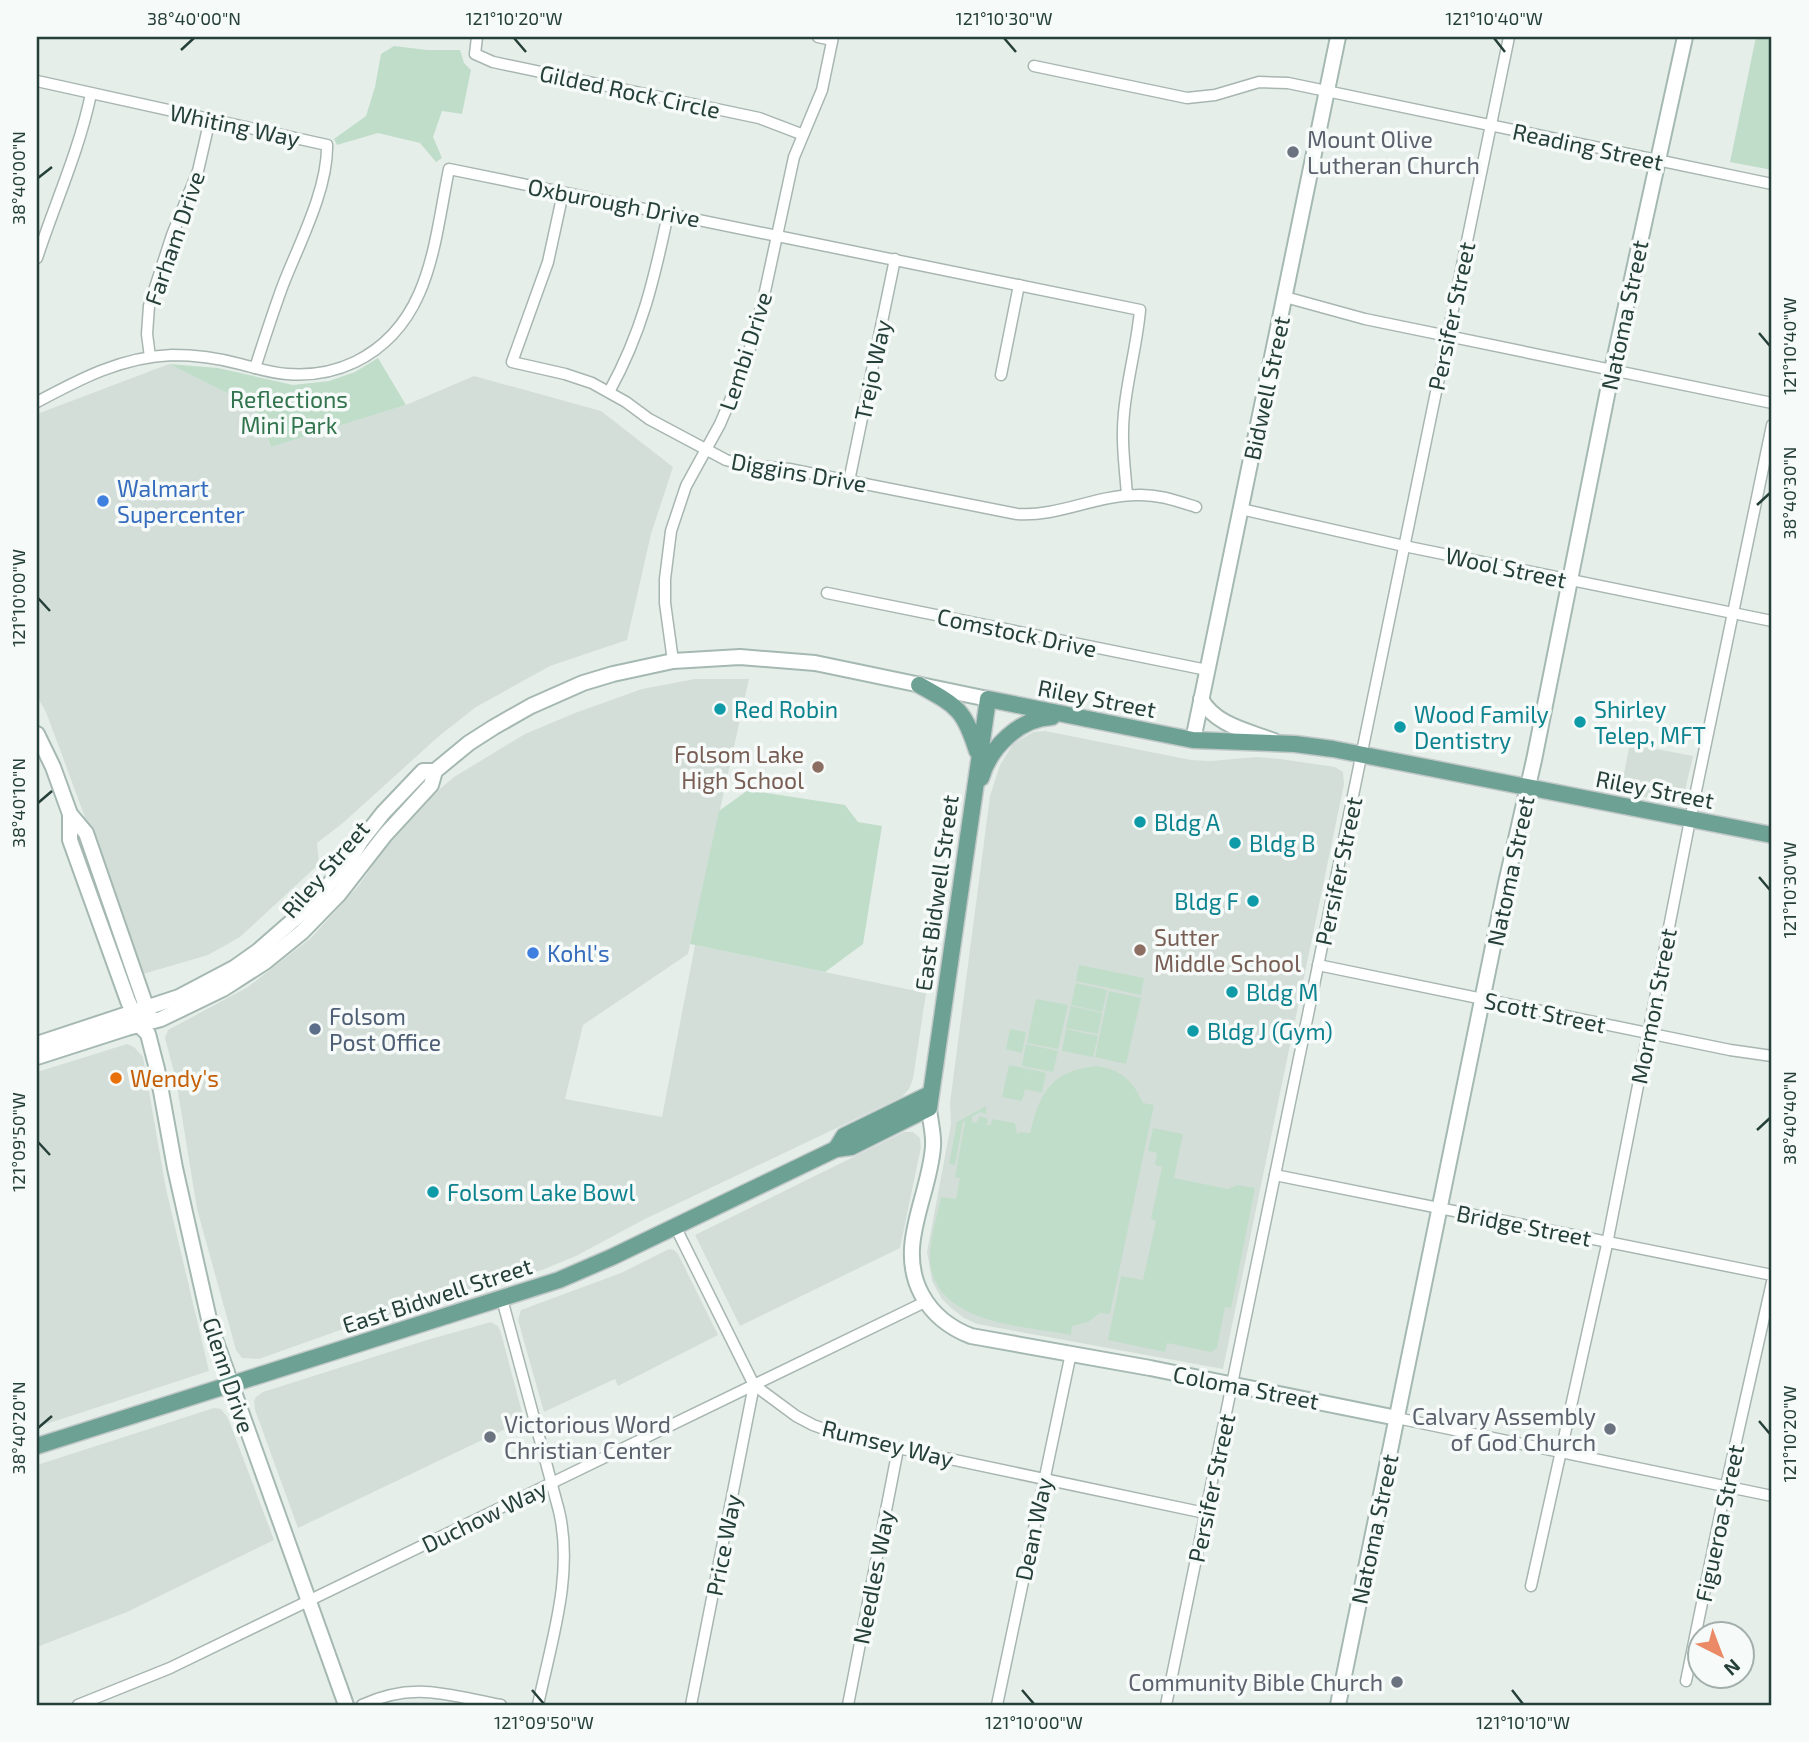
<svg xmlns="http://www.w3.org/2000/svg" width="1809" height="1742" font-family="'Exo 2',sans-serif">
	<rect width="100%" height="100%" fill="#e6eeea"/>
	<g fill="#d4ded9">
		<path d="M169 364 255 407 271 447 406 405 474 376 601 411 673 467 651 534 627 640 550 666 476 707 439 736 344 822 317 843 319 864 240 937 208 955 143 974 46 712 37 696V414Z"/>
		<path d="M695 679H749L688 954 583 1025 565 1099 662 1117 695 945 926 993 913 1079 909 1089 902 1097 643 1220 576 1256 542 1270 357 1324 259 1359 242 1358 236 1350 197 1209 176 1080 165 1038 168 1030 248 987 311 938 359 885 389 842 421 805 454 777 525 734 575 713 642 689Z"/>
		<path d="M1045 731 1191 760 1211 761 1257 757 1280 759 1335 767 1343 772 1344 784 1223 1369 977 1324 964 1318 950 1307 942 1299 932 1281 927 1252 951 1124 950 1103 990 796 1000 765 1013 744 1033 732Z"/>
		<path d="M1630 744 1693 756 1682 803 1620 793Z"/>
		<path d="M127 1044 134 1047 143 1057 166 1189 209 1371 37 1427V1072Z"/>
		<path d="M904 1132H913L920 1138 921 1147 900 1248 740 1326 695 1235Z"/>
		<path d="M669 1249 674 1250 678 1254 718 1335 618 1386 615 1379 544 1412 518 1320 521 1310 621 1273Z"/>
		<path d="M491 1322 498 1326 501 1333 524 1420 298 1528 255 1410 254 1401 256 1397 263 1392 427 1340Z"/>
		<path d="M214 1408 221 1409 228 1418 274 1540 127 1612 37 1647V1465Z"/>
	</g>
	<g fill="#c0ddc9">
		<path d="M1756 37H1772V170L1730 162Z"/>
		<path d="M394 46 427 50H460L464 63 471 70 462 114 442 111 433 137 442 158 436 162 420 143 378 133 337 145 334 139 366 116 375 87 381 54Z"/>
		<path d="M378 358 406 405 271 447 255 407 169 364 218 368 293 385 329 381 355 372Z"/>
		<path d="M748 790 845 805 858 822 882 826 863 944 825 972 690 944 719 811Z"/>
		<path d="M1079 965 1144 978 1141 995 1076 981Z"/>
		<path d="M1076 983 1107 990 1102 1012 1071 1005Z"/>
		<path d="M1109 991 1141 998 1126 1064 1095 1057Z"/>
		<path d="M1036 999 1068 1005 1058 1049 1027 1043Z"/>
		<path d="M1071 1006 1102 1013 1098 1034 1066 1028Z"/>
		<path d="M1010 1029 1026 1032 1022 1053 1006 1049Z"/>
		<path d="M1066 1029 1098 1036 1093 1057 1062 1051Z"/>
		<path d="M1026 1044 1058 1051 1053 1072 1022 1066Z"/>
		<path d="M1009 1065 1029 1069 1028 1075 1030 1069 1046 1073 1042 1093 1025 1089 1022 1101 1002 1097Z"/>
		<path d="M1096 1066C1121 1069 1133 1081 1143 1103L1154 1105 1110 1314 1100 1313 1088 1322 1072 1326 1071 1335C1024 1326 935 1324 930 1261 929 1240 937 1217 941 1197L956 1199 960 1178 955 1177 965 1122 963 1121 955 1165 949 1164 957 1122 986 1106V1114L980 1112 972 1117V1122L976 1123 980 1116 988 1119 987 1125H991L992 1119 1015 1123 1017 1134 1021 1132 1030 1133C1040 1092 1051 1071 1096 1066Z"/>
		<path d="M1153 1128 1183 1134 1174 1178 1228 1189 1237 1185 1255 1188 1231 1308 1225 1307 1217 1348 1211 1352 1167 1343 1165 1352 1108 1340 1121 1276 1143 1280 1156 1221 1151 1219 1162 1167 1155 1165 1157 1153 1148 1151Z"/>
	</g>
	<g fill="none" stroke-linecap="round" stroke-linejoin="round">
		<g stroke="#a8b6b1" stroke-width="13">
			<g id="street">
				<path d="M477 37 475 54 493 62 759 118 801 134"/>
				<path d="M818 37 832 40"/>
				<path d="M1034 66 1187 98 1215 95 1259 82 1288 83 1772 184"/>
				<path d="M37 81 327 145C328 189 299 244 283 285 273 312 264 340 255 368"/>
				<path d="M563 193 548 262 512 362 565 374 592 383 626 402 649 419 726 460 741 464 789 469 1017 514C1058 517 1096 495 1137 495 1158 494 1177 501 1196 507"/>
				<path d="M37 258C55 203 79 151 91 94"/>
				<path d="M1285 297 1365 319 1772 403"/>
				<path d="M150 357 147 334 149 306 172 235 198 171 210 119"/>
				<path d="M1001 375 1019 285"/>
				<path d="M609 392C642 332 654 280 668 214"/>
				<path d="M37 402C80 379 121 357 172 355 195 355 218 358 240 364 256 368 271 373 287 374 311 376 334 372 355 362 431 325 434 242 449 169L1140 310C1137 345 1127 379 1124 413 1121 441 1125 468 1127 495"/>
				<path d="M849 481 895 259"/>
				<path d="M1241 509 1404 546 1772 621"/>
				<path d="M827 593 1207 670"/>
				<path d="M673 661 665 603V579L671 531 686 486 720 424 746 363 764 296 794 157 822 90 833 37"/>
				<path d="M1318 965 1730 1050 1772 1056"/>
				<path d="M1275 1175 1772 1275"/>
				<path d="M675 1226 754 1385 796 1416 813 1425 846 1437 1205 1513"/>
				<path d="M502 1299 559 1511C574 1575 551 1642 538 1705"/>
				<path d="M1397 1418 1772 1496"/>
				<path d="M1531 1586 1606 1249 1690 820 1772 425"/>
				<path d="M1686 1681 1726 1486 1772 1282"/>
				<path d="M78 1705 170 1668 925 1302"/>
				<path d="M362 1705C414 1681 447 1695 501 1705"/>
				<path d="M691 1705 754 1385"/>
				<path d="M848 1705 898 1449"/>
				<path d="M997 1705 1071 1353"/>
				<path d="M1166 1705 1509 37"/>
			</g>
		</g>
		<g stroke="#a5b9b2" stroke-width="18">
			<g id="secondary">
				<path d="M1201 699C1215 725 1248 731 1274 741"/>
				<path d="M37 734 53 767 70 814 86 833 150 1018"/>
				<path d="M1193 740 1338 37"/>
				<path d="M70 814V840L128 1001 139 1025 148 1034 157 1069 175 1168 211 1328 346 1705"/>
				<path d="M37 1044 179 997 234 968 258 951 313 903 348 862 361 841 383 813 423 771H435"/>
				<path d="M37 1057 127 1028 161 1019 223 989 265 962 302 932 339 894 385 835 431 785 435 771 469 743 494 727 531 706 583 683 613 674 673 661 740 657 815 663 988 699"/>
				<path d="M929 1108C930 1121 934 1134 933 1146 930 1196 895 1246 922 1295 933 1315 950 1328 971 1336L1150 1368 1397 1418"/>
				<path d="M1338 1705 1506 883 1534 760 1612 370 1685 37"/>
			</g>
		</g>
		<g stroke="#c2c9c8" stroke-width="19">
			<g id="primary">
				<path d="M919 685C957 706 964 709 977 751"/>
				<path d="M981 778C990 747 1020 718 1052 717"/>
				<path d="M836 1149 844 1136 930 1094"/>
				<path d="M37 1446 559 1280 612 1257 836 1149 851 1147 929 1108 988 699 1193 740 1295 744 1333 749 1772 835"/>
			</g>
		</g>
		<use href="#street" stroke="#fff" stroke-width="10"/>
		<use href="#secondary" stroke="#fff" stroke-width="14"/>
		<use href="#primary" stroke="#6da194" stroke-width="16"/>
	</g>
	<path fill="none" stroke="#253f39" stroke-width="2.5" d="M514 38 526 52M1004 38 1016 52M1494 38 1505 52M181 50 194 38M38 178 52 167M1759 333 1770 346M1757 505 1770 493M38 598 50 611M38 803 52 791M1759 877 1770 890M1757 1130 1770 1118M38 1142 50 1155M1759 1421 1770 1434M38 1428 52 1416M532 1690 544 1704M1022 1690 1034 1704M1512 1690 1523 1704"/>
	<g fill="#6b7280" stroke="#f6faf8" stroke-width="2.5">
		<circle cx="1293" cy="152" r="7"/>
		<circle cx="1610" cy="1429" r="7"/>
		<circle cx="490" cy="1437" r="7"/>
		<circle cx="1397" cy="1682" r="7"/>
	</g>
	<g fill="#3f7fe0" stroke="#f6faf8" stroke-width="2.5">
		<circle cx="103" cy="501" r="7"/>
		<circle cx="533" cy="953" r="7"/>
	</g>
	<g fill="#0f9aa8" stroke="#f6faf8" stroke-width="2.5">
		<circle cx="720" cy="709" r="7"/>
		<circle cx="1580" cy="722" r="7"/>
		<circle cx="1400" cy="727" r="7"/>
		<circle cx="1140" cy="822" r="7"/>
		<circle cx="1235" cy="843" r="7"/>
		<circle cx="1253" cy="901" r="7"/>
		<circle cx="1232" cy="992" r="7"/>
		<circle cx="1193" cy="1031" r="7"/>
		<circle cx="433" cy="1192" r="7"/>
	</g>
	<g fill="#8d6e63" stroke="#f6faf8" stroke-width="2.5">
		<circle cx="818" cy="767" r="7"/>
		<circle cx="1140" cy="950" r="7"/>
	</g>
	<circle fill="#5c6f8a" stroke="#f6faf8" stroke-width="2.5" cx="315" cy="1029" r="7"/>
	<circle fill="#e8710a" stroke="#f6faf8" stroke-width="2.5" cx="116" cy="1078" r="7"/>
	<g text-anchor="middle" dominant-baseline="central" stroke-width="7" stroke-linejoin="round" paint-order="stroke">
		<g font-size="23" fill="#253f39" stroke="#f6faf8">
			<text transform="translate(630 91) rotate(12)">Gilded Rock Circle</text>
			<text transform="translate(235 125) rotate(12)">Whiting Way</text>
			<text transform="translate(1588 146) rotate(12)">Reading Street</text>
			<text transform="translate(614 202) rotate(11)">Oxburough Drive</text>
			<text transform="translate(174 238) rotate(-71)">Farham Drive</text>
			<text transform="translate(1624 315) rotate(-78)">Natoma Street</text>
			<text transform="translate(1451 316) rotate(-78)">Persifer Street</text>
			<text transform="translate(745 351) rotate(-72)">Lembi Drive</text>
			<text transform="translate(872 370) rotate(-78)">Trejo Way</text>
			<text transform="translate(1266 388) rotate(-78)">Bidwell Street</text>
			<text transform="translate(799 472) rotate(10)">Diggins Drive</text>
			<text transform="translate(1506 567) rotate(12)">Wool Street</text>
			<text transform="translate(1017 632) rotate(12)">Comstock Drive</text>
			<text transform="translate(1097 698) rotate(11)">Riley Street</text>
			<text transform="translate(1655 789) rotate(11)">Riley Street</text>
			<text transform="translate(325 869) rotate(-49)">Riley Street</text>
			<text transform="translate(1338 871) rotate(-78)">Persifer Street</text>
			<text transform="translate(1510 871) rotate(-78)">Natoma Street</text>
			<text transform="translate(936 893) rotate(-82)">East Bidwell Street</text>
			<text transform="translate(1653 1006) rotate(-79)">Mormon Street</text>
			<text transform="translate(1545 1012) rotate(12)">Scott Street</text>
			<text transform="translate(1524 1225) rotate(11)">Bridge Street</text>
			<text transform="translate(437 1295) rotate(-18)">East Bidwell Street</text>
			<text transform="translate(229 1375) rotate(72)">Glenn Drive</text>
			<text transform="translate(1246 1387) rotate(11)">Coloma Street</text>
			<text transform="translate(888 1443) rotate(14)">Rumsey Way</text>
			<text transform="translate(1211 1488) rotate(-78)">Persifer Street</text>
			<text transform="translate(484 1516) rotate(-26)">Duchow Way</text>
			<text transform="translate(1719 1523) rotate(-78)">Figueroa Street</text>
			<text transform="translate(1033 1529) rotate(-78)">Dean Way</text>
			<text transform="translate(1374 1529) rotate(-78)">Natoma Street</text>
			<text transform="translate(723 1545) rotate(-79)">Price Way</text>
			<text transform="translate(873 1577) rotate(-79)">Needles Way</text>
		</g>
		<g font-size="23" fill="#5b616d" stroke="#f6faf8" text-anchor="start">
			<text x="1307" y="139">Mount Olive<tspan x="1307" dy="26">Lutheran Church</tspan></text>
			<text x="1596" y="1416" text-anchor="end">Calvary Assembly<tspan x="1596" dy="26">of God Church</tspan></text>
			<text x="504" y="1424">Victorious Word<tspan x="504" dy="26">Christian Center</tspan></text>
			<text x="1383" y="1682" text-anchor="end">Community Bible Church</text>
		</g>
		<g font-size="23" fill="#32744d" stroke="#f6faf8">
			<text x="289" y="399">Reflections<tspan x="289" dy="26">Mini Park</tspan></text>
		</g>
		<g font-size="23" fill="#366cbe" stroke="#f6faf8" text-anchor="start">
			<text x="117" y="488">Walmart<tspan x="117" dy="26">Supercenter</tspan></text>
			<text x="547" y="953">Kohl's</text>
		</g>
		<g font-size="23" fill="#0d838f" stroke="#f6faf8" text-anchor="start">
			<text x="734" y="709">Red Robin</text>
			<text x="1594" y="709">Shirley<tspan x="1594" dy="26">Telep, MFT</tspan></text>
			<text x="1414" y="714">Wood Family<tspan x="1414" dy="26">Dentistry</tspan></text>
			<text x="1154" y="822">Bldg A</text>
			<text x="1249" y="843">Bldg B</text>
			<text x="1239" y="901" text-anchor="end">Bldg F</text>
			<text x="1246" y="992">Bldg M</text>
			<text x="1207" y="1031">Bldg J (Gym)</text>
			<text x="447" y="1192">Folsom Lake Bowl</text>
		</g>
		<g font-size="23" fill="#785e54" stroke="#f6faf8" text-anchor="end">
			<text x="804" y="754">Folsom Lake<tspan x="804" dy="26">High School</tspan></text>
			<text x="1154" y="937" text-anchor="start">Sutter<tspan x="1154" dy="26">Middle School</tspan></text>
		</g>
		<g font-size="23" fill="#4e5e75" stroke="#f6faf8" text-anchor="start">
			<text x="329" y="1016">Folsom<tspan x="329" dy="26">Post Office</tspan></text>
		</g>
		<g font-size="23" fill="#c56008" stroke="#f6faf8" text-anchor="start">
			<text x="130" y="1078">Wendy's</text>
		</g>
	</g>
	<rect width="1809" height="1742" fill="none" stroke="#f6faf8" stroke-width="77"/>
	<g transform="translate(1721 1655) rotate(138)"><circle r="33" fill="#f6faf8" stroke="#a2afac" stroke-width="2"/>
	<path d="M0-5L12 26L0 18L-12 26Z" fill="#ea8a67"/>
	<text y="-10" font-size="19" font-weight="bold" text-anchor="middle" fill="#253f39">N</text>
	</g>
	<rect x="38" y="38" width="1732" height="1666" fill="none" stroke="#253f39" stroke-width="2.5"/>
	<g font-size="18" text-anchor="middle" fill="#253f39">
		<text x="194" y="25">38°40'00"N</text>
		<text x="514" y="25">121°10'20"W</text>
		<text x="1004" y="25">121°10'30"W</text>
		<text x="1494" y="25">121°10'40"W</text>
		<text transform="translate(19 178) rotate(-90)" y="6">38°40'00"N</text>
		<text transform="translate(1790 346) rotate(-90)" y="6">121°10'40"W</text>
		<text transform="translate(1790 493) rotate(-90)" y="6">38°40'30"N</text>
		<text transform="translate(19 598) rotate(-90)" y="6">121°10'00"W</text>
		<text transform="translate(19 803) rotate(-90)" y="6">38°40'10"N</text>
		<text transform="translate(1790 890) rotate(-90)" y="6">121°10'30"W</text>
		<text transform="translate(1790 1118) rotate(-90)" y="6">38°40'40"N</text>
		<text transform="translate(19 1142) rotate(-90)" y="6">121°09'50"W</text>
		<text transform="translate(19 1428) rotate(-90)" y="6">38°40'20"N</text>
		<text transform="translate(1790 1434) rotate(-90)" y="6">121°10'20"W</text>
		<text x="544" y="1729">121°09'50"W</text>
		<text x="1034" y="1729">121°10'00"W</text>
		<text x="1523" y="1729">121°10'10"W</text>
	</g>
</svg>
